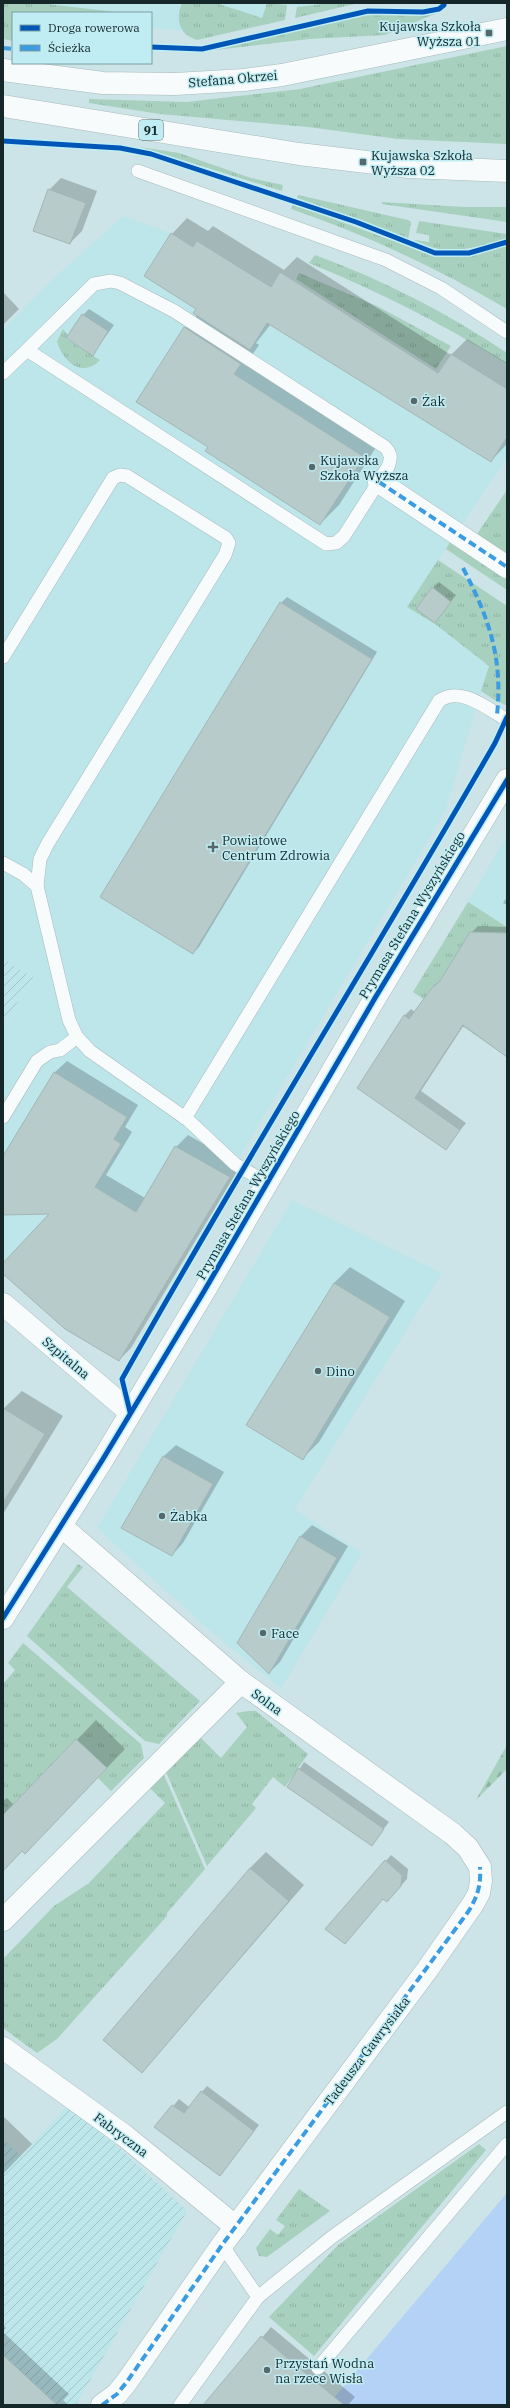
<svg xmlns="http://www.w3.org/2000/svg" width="510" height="2408" font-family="'IBM Plex Serif',serif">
	<defs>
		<pattern id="industrial-furrows" width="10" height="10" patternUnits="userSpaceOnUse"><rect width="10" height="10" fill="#bde6eb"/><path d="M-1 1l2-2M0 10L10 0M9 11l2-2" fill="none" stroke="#a2c5ca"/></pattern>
		<pattern id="grass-tufts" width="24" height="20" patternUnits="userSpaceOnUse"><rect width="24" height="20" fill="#a7d0be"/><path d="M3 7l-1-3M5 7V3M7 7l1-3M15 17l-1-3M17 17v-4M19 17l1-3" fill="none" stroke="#8fb3a3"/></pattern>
		<pattern id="forest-firs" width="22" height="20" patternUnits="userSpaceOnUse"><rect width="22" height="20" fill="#a7d0be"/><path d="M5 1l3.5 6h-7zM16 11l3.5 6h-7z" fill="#8fb3a3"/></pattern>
	</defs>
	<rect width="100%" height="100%" fill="#cce4e7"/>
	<g fill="#bde6eb">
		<path d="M3 3H199L183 31 151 28V13H13V41L3 39Z"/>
		<path d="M216 3H267L262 18Z"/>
		<path d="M281 3H329L302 8Z"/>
		<path d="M123 216 171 233 192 247 197 241 271 287 280 272 438 373 451 354 507 389V458L407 607 435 624 489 666 445 812 228 1176 230 1177 119 1361 65 1329 3 1274V1024L34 978 3 959V329L54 278Z"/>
		<path d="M507 835V927L468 902Z"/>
		<path d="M292 1200 442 1273 295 1509 362 1553 281 1689 200 1622 97 1528Z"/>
	</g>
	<g fill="url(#industrial-furrows)">
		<path d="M3 959 34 978 3 1024Z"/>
		<path d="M66 2107 113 2142 187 2211 76 2405H3V2139L21 2156Z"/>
	</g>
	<g fill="url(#grass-tufts)">
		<path d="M3 3H39L124 13H13V41L3 39Z"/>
		<path d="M182 3H216L262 18 267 3 287 5 285 20 197 40C179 35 175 19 182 3Z"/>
		<path d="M330 3H359L295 18 297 7Z"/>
		<path d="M437 13 385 35 309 39 207 51 369 14 419 16Z"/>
		<path d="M507 46V144L398 139 308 127 160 114 89 103V99L187 102 300 89Z"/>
		<path d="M140 147 179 153 251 178 283 185 282 191Z"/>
		<path d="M298 195 408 220 411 222 408 240 357 219 297 198Z"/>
		<path d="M382 202 464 207H507V222L382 204Z"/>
		<path d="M293 204 434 256 469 257 507 246V309C437 268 367 235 291 209Z"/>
		<path d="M419 221 507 234V239C469 248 454 257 415 242V240L429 242V235L416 233Z"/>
		<path d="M315 255C383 280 446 312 507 353V364C443 324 378 291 309 263Z"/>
		<path d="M299 273 377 306 451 346 436 369 296 279Z"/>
		<path d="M63 329 68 335 66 339 100 360C82 379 62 361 57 341Z"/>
		<path d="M507 490V554L477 534Z"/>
		<path d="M450 542 507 580V590L446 549Z"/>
		<path d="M438 560 507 606 506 705 496 701 481 691 489 666 435 624 407 607Z"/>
		<path d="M468 902 507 927V1057L413 992Z"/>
		<path d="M78 1564 83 1567 67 1587 200 1701 159 1744 145 1741 27 1636Z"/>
		<path d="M23 1643 141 1744 144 1758 111 1791 98 1778 107 1768 76 1739 3 1815V1684L15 1670 8 1663Z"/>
		<path d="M248 1711H256L308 1754 285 1787 273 1777 252 1804 256 1808 207 1866 166 1772 200 1737 221 1758 247 1727 236 1713Z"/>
		<path d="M164 1775 205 1869 167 1913V1916L57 2039 37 2053 3 2028V1959L54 1906 89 1883 165 1803 150 1788Z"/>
		<path d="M479 2144 486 2150 314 2356 269 2317 338 2245Z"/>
		<path d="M299 2189 330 2211 267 2257 259 2256 256 2248 270 2229 278 2235 285 2226 276 2220Z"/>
	</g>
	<path fill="url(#forest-firs)" d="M507 1745V1769L476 1800Z"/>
	<path fill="#b4d2f5" d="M507 2193V2405H328Z"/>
	<g fill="#0003">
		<path d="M61 178 97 191 82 231 70 243 49 190Z"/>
		<path d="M187 218 208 231 213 226 284 270 297 257 451 355 467 339 507 363V444L491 461 271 324 256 343 259 345 252 355 382 438 339 505 320 524 209 447 185 328 197 315V308L172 234Z"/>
		<path d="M3 292 19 309 3 325Z"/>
		<path d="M89 309 114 325 93 354 83 315Z"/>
		<path d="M439 582 456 595 435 622 433 588Z"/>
		<path d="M287 597 377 652 199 947 193 953 101 896 281 603Z"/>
		<path d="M507 897V905L503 903Z"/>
		<path d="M478 926 507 927V1055L464 1025 421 1091 466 1123 446 1148 358 1088 404 1016 411 1009 415 1012 442 980 471 933Z"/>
		<path d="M67 1061 138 1105 125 1127 132 1132 106 1175 145 1198 176 1147 188 1135 241 1165 131 1348 119 1360 3 1273V1264L52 1213 3 1214V1158L55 1072Z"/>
		<path d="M350 1267 405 1301 319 1442 302 1459 247 1425 334 1283Z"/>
		<path d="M22 1391 63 1416 3 1514V1409Z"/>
		<path d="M176 1445 224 1472 183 1543 172 1555 123 1527 164 1456Z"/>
		<path d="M312 1525 348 1546 280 1662 269 1673 301 1536Z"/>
		<path d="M96 1720 125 1749 25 1853 23 1850 3 1870V1801L7 1798 14 1805Z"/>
		<path d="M304 1762 389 1822 372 1844 288 1787Z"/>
		<path d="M266 1852 304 1885 142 2072 250 1868Z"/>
		<path d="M391 1855 408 1869 407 1879 387 1901 384 1898 386 1861Z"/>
		<path d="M207 2086 259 2125 220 2175 156 2127 179 2099 189 2107Z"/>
		<path d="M3 2116 32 2144 3 2174Z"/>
		<path d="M3 2325 6 2328 3 2331Z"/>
		<path d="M271 2327 355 2397 348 2405H205Z"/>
		<path d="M3 2332 69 2394 63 2400 68 2405H3Z"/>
	</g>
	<g fill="#b8cbcb" stroke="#a3b6b6">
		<path d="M48 189 86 203 70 244 33 231Z"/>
		<path d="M171 233 193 247 197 241 271 287 280 272 438 373 451 354 507 389V437L491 462 267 323 250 350 193 313 196 309 144 276Z"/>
		<path d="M82 314 108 331 93 356 66 338Z"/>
		<path d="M184 327 241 364 234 374 364 457 320 525 205 451 208 447 136 402Z"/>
		<path d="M432 587 451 602 435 623 416 609Z"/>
		<path d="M280 602 372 659 193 954 100 897Z"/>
		<path d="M470 932 507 933V1057L463 1025 415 1098 460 1130 446 1150 357 1088 404 1015 409 1019 431 989 440 981Z"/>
		<path d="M54 1072 127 1117 114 1139 121 1144 95 1187 136 1212 175 1146 230 1177 119 1361 65 1329 3 1274V1263L49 1214 3 1215V1156Z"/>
		<path d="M334 1283 390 1317 303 1460 246 1425Z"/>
		<path d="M3 1408 45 1434 3 1503Z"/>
		<path d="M163 1456 213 1484 172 1556 121 1528Z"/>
		<path d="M300 1536 337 1558 269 1674 237 1643Z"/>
		<path d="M76 1739 107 1768 25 1854 22 1851 3 1871V1815Z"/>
		<path d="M298 1768 384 1829 372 1846 287 1787Z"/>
		<path d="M385 1860 402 1875 401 1886 387 1902 383 1899 345 1944 325 1929Z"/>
		<path d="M250 1868 289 1901 142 2073 103 2040Z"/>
		<path d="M201 2091 254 2131 220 2176 154 2127 172 2105 184 2113Z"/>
		<path d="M261 2336 344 2405H203Z"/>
		<path d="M3 2355 57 2405H3Z"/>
	</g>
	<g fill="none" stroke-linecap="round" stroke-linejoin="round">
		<g stroke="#a7babc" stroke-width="14">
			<g id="service">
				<path d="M138 171 386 260 441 288 507 332"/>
				<path d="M3 373 27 350 326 544 336 543 344 536 388 467C391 459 392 454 385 447L174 311 120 283 111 281 94 284 27 350"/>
				<path d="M3 657 113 478 120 475 127 476 226 538 229 543 225 555 48 843 40 859 37 886"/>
				<path d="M3 863 23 874 37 886 69 1020 77 1037 90 1051 188 1120 235 1164 267 1183"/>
				<path d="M3 1117 37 1061 50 1052 60 1050 77 1037"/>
				<path d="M185 1118 439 701C460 685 488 709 507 720"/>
				<path d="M222 2245 258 2297"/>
				<path d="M318 2368 507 2144"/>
				<path d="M180 2405 258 2297 332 2237 507 2112"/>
			</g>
		</g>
		<g stroke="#a7babc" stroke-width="23">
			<g id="minor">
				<path d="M379 482 507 567"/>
				<path d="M3 1304 130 1412"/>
				<path d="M61 1526 241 1682 453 1834 468 1848 480 1867 481 1881 479 1893 473 1904 427 1970 222 2245 126 2383 117 2394 102 2405"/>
				<path d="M3 1920 241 1682"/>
				<path d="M3 2048 125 2136 236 2227"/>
			</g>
		</g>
		<g stroke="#a7babc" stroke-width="23">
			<path id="secondary" d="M3 1618 103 1459 203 1293 375 998 507 780"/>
		</g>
		<g stroke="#a7babc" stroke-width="23">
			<g id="primary">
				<path d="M3 70 103 83 175 84 244 80 282 75 507 29"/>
				<path d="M3 106 299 154 409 167 507 171"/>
			</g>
		</g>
		<use href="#service" stroke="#f7fbfb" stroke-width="13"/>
		<use href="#minor" stroke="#f7fbfb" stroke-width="22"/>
		<use href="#secondary" stroke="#f7fbfb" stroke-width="22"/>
		<use href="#primary" stroke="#f7fbfb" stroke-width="22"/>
		<g stroke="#3b9ce1" stroke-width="4" stroke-dasharray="8 4" stroke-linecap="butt">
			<path d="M3 48 13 49"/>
			<path d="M379 482 507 567"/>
			<path d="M463 568C489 618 503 658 497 715"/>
			<path d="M102 2405 117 2394 126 2383 222 2245 468 1912C478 1896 481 1885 480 1867"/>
		</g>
		<g stroke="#c0edf3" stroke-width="8">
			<g id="cycleway">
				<path d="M151 47 202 49 368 11 423 12 439 9 444 5"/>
				<path d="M3 141 120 148 151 154 356 222 435 253H469L507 242"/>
				<path d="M130 1412 122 1379C242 1164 373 956 495 743L507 717"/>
				<path d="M3 1618 103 1459 203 1293 375 998 507 780"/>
			</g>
		</g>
		<use href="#cycleway" stroke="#0057b8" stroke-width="5"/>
	</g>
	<g fill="#55696c" stroke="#c0edf3" stroke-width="1.5">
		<rect x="485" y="29" width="8" height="8" rx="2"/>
		<rect x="359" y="158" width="8" height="8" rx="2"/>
		<circle cx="414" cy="401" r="4"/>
		<circle cx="312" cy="467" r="4"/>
		<path d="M211 841h4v4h4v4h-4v4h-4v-4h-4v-4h4z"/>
		<circle cx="318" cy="1371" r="4"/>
		<circle cx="162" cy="1516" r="4"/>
		<circle cx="263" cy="1633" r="4"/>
		<circle cx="267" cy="2370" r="4"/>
	</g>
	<g text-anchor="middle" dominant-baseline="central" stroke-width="3" stroke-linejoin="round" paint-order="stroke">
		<rect fill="#c0edf3" stroke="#486266" stroke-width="1" x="139" y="120" width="24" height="20" rx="3"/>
		<g font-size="12" font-weight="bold" fill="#152729">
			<text x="151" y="130">91</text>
		</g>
		<g font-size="13" fill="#152729" stroke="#c0edf3" text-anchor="start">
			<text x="481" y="26" text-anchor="end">Kujawska Szkoła<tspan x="481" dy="15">Wyższa 01</tspan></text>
			<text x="371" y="155">Kujawska Szkoła<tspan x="371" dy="15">Wyższa 02</tspan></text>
			<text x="422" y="401">Żak</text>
			<text x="320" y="460">Kujawska<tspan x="320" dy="15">Szkoła Wyższa</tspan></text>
			<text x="222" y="840">Powiatowe<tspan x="222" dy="15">Centrum Zdrowia</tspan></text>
			<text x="326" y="1371">Dino</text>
			<text x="170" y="1516">Żabka</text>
			<text x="271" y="1633">Face</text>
			<text x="275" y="2363">Przystań Wodna<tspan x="275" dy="15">na rzece Wisła</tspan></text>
		</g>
		<g font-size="13" fill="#152729" stroke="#c0edf3">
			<text transform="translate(233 79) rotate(-5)">Stefana Okrzei</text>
			<text transform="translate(412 915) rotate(-59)">Prymasa Stefana Wyszyńskiego</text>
			<text transform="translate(248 1195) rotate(-60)">Prymasa Stefana Wyszyńskiego</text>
			<text transform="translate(66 1358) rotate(40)">Szpitalna</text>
			<text transform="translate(267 1702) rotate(36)">Solna</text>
			<text transform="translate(367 2051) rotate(-53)">Tadeusza Gawrysiaka</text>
			<text transform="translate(121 2135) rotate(37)">Fabryczna</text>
		</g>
	</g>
	<rect width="510" height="2408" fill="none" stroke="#152729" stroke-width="8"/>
	<rect x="12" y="12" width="140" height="52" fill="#c0edf3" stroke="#7c9ea2"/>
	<rect x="20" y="25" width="20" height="6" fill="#0057b8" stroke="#7c9ea2"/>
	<text x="48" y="32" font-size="12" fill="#152729">Droga rowerowa</text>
	<rect x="20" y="45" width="20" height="6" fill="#3b9ce1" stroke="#7c9ea2"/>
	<text x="48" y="52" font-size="12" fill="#152729">Ścieżka</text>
</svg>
